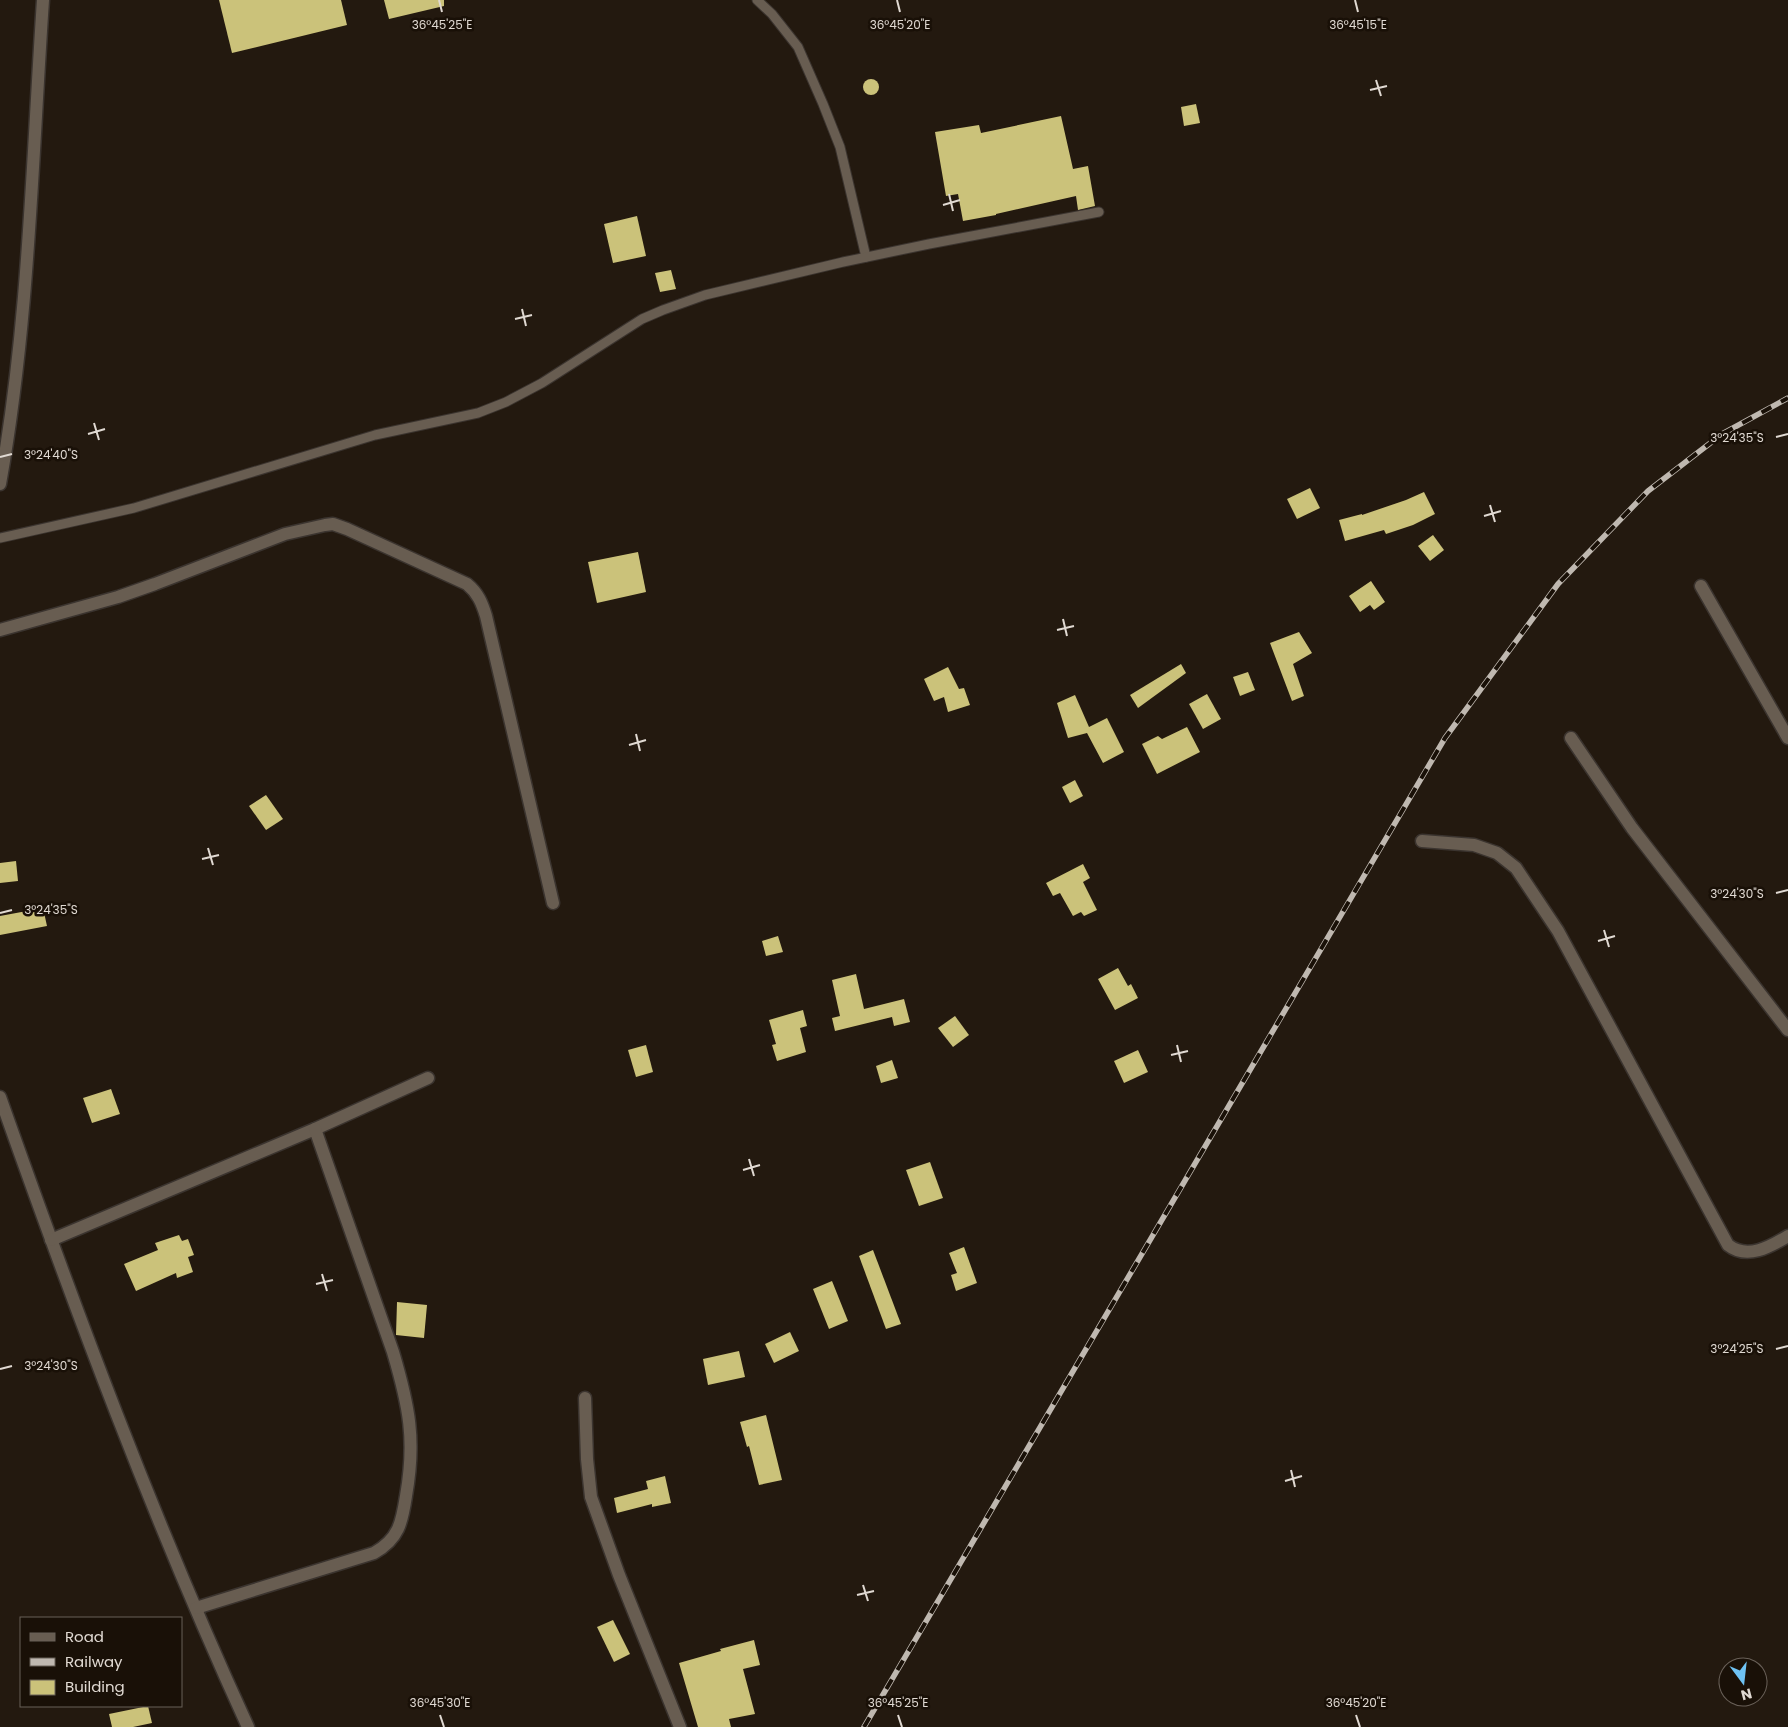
<svg xmlns="http://www.w3.org/2000/svg" width="1788" height="1727" font-family="Poppins,sans-serif">
	<rect width="100%" height="100%" fill="#23190f"/>
	<g fill="#cbc27a">
		<path d="M219 0H341L347 25 232 53Z"/>
		<path d="M384 0H444V6L389 19Z"/>
		<circle cx="871" cy="87" r="8"/>
		<path d="M1196 104 1200 123 1184 126 1181 107Z"/>
		<path d="M1061 116 1073 169 1088 166 1095 206 1078 210 1076 196 996 214V215L963 221 958 194 946 196 935 132 979 125 981 133Z"/>
		<path d="M637 216 646 256 613 263 604 224Z"/>
		<path d="M671 270 676 289 660 292 655 273Z"/>
		<path d="M1310 488 1320 508 1297 519 1287 499Z"/>
		<path d="M1424 492 1435 514 1413 525 1386 534 1384 530 1345 541 1339 520 1362 514V515L1406 500Z"/>
		<path d="M1433 535 1444 550 1430 561 1418 546Z"/>
		<path d="M638 552 646 592 597 603 588 562Z"/>
		<path d="M1371 581 1385 602 1374 610 1370 605 1360 612 1349 596Z"/>
		<path d="M1299 632 1312 653 1293 664 1304 696 1292 701 1270 643Z"/>
		<path d="M1181 664 1186 673 1138 708 1130 695Z"/>
		<path d="M948 667 959 689 964 688 970 705 948 712 944 697 934 701 924 679Z"/>
		<path d="M1248 672 1255 690 1240 696 1233 677Z"/>
		<path d="M1207 694 1221 719 1203 729 1189 704Z"/>
		<path d="M1075 695 1089 727 1107 718 1124 752 1103 763 1087 733 1068 738 1057 703Z"/>
		<path d="M1187 727 1200 752 1157 774 1142 744 1158 736 1162 739Z"/>
		<path d="M1075 780 1083 796 1070 803 1062 787Z"/>
		<path d="M266 795 283 819 266 830 249 806Z"/>
		<path d="M16 861 18 881 0 883V863Z"/>
		<path d="M1083 864 1090 878 1083 882 1097 910 1084 916 1081 912 1073 916 1060 893 1053 896 1046 883Z"/>
		<path d="M43 908 47 926 0 935V916Z"/>
		<path d="M778 936 783 952 766 956 762 941Z"/>
		<path d="M1118 968 1128 986 1131 984 1138 998 1115 1010 1098 979Z"/>
		<path d="M856 974 864 1009 904 999 910 1022 894 1026 892 1017 835 1031 832 1018 840 1016 832 980Z"/>
		<path d="M803 1010 807 1026 800 1028 806 1052 777 1061 772 1045 776 1044 769 1020Z"/>
		<path d="M955 1016 969 1035 953 1047 938 1028Z"/>
		<path d="M646 1045 653 1072 636 1077 628 1050Z"/>
		<path d="M1138 1050 1148 1072 1124 1083 1114 1061Z"/>
		<path d="M892 1060 898 1078 881 1083 876 1066Z"/>
		<path d="M111 1089 120 1114 92 1123 83 1098Z"/>
		<path d="M930 1162 943 1198 919 1206 906 1170Z"/>
		<path d="M179 1235 182 1241 188 1239 194 1255 188 1257 193 1272 177 1278 176 1273 136 1291 124 1264 158 1250 155 1243Z"/>
		<path d="M964 1247 977 1283 956 1291 951 1275 957 1273 949 1253Z"/>
		<path d="M873 1250 901 1324 886 1329 859 1256Z"/>
		<path d="M832 1281 848 1321 829 1329 813 1289Z"/>
		<path d="M397 1302 427 1305 424 1338 396 1335Z"/>
		<path d="M790 1332 799 1351 774 1363 765 1344Z"/>
		<path d="M739 1351 745 1377 708 1385 703 1359Z"/>
		<path d="M766 1415 782 1480 759 1485 749 1446 747 1447 740 1422Z"/>
		<path d="M665 1476 671 1503 652 1507V1504L617 1513 614 1498 648 1489 646 1481Z"/>
		<path d="M613 1620 630 1654 614 1662 597 1627Z"/>
		<path d="M754 1640 760 1665 743 1669 755 1714 729 1719 731 1727H698L679 1663 721 1651 720 1649Z"/>
		<path d="M148 1706 152 1723 133 1727H112L109 1714Z"/>
	</g>
	<g fill="none" stroke-linecap="round" stroke-linejoin="round">
		<g stroke="#3b342f" stroke-width="11">
			<g id="lane">
				<path d="M757 0 772 14 798 47 823 104 840 147 866 257"/>
				<path d="M0 538 134 508 375 435 478 413 506 402 542 383 642 319 663 310 705 295 843 262 929 244 1099 212"/>
			</g>
		</g>
		<g stroke="#3b342f" stroke-width="15">
			<g id="street">
				<path d="M0 484C29 324 32 161 43 0"/>
				<path d="M1701 586 1788 738"/>
				<path d="M0 630 118 597 155 584 285 534 325 525 333 524 347 529 467 584C478 593 482 603 486 616L553 903"/>
				<path d="M1571 738 1632 828 1788 1030"/>
				<path d="M1422 841 1474 845 1497 853 1516 868 1558 931 1728 1245C1747 1260 1770 1247 1788 1236"/>
				<path d="M0 1097C75 1309 154 1522 248 1727"/>
				<path d="M51 1240 315 1129 428 1078"/>
				<path d="M585 1398 587 1459 591 1497 619 1575 680 1727"/>
				<path d="M196 1608 374 1553C399 1539 402 1522 406 1496 416 1440 409 1406 393 1352L315 1129"/>
			</g>
		</g>
		<use href="#lane" stroke="#685d51" stroke-width="9"/>
		<use href="#street" stroke="#685d51" stroke-width="12"/>
		<g stroke="#bfb8b0" stroke-width="5.5">
			<path id="rail" d="M864 1727 1445 738 1558 584 1648 491 1722 434 1788 398"/>
		</g>
		<use href="#rail" stroke="#191007" stroke-width="4" stroke-dasharray="11" stroke-linecap="butt"/>
	</g>
	<path fill="none" stroke="#e0d9d2" stroke-width="2" d="M439 0 442 12M897 0 900 12M1355 0 1358 12M1376 80 1381 96M1370 90 1387 86M949 194 953 211M943 205 960 200M522 309 526 326M515 319 532 315M94 423 99 440M88 434 105 429M1776 437 1788 434M0 457 12 454M1490 505 1495 522M1484 516 1501 511M1063 619 1067 636M1057 630 1074 626M636 734 640 751M629 745 646 740M208 848 213 865M202 859 219 855M1776 893 1788 890M0 913 12 910M1604 930 1609 947M1598 941 1615 936M1177 1045 1181 1062M1171 1055 1188 1051M749 1159 754 1176M743 1170 760 1165M322 1274 327 1291M316 1284 333 1280M1776 1349 1788 1346M0 1369 12 1366M1291 1470 1295 1487M1285 1481 1302 1476M863 1585 868 1601M857 1595 874 1591M440 1715 444 1727M898 1715 902 1727M1356 1715 1360 1727"/>
	<g font-size="12" text-anchor="middle" fill="#e0d9d2" stroke="#191007" stroke-width="5" stroke-linejoin="round" paint-order="stroke">
		<text x="442" y="29">36°45'25"E</text>
		<text x="900" y="29">36°45'20"E</text>
		<text x="1358" y="29">36°45'15"E</text>
		<text x="1737" y="442">3°24'35"S</text>
		<text x="51" y="459">3°24'40"S</text>
		<text x="1737" y="898">3°24'30"S</text>
		<text x="51" y="914">3°24'35"S</text>
		<text x="1737" y="1353">3°24'25"S</text>
		<text x="51" y="1370">3°24'30"S</text>
		<text x="440" y="1707">36°45'30"E</text>
		<text x="898" y="1707">36°45'25"E</text>
		<text x="1356" y="1707">36°45'20"E</text>
	</g>
	<rect x="20" y="1617" width="162" height="90" fill="#191007" stroke="#696058"/>
	<rect x="30" y="1633" width="25" height="8" fill="#685d51" stroke="#696058"/>
	<text x="65" y="1642" font-size="15" fill="#e0d9d2">Road</text>
	<rect x="30" y="1658" width="25" height="8" fill="#bfb8b0" stroke="#696058"/>
	<text x="65" y="1667" font-size="15" fill="#e0d9d2">Railway</text>
	<rect x="30" y="1680" width="25" height="15" fill="#cbc27a" stroke="#696058"/>
	<text x="65" y="1692" font-size="15" fill="#e0d9d2">Building</text>
	<g transform="translate(1743 1682) rotate(165)"><circle r="24" fill="#191007" stroke="#696058"/>
	<path d="M0-4L9 19L0 12L-9 19Z" fill="#6ec2f3"/>
	<text y="-8" font-size="14" font-weight="bold" text-anchor="middle" fill="#e0d9d2">N</text>
	</g>
</svg>
